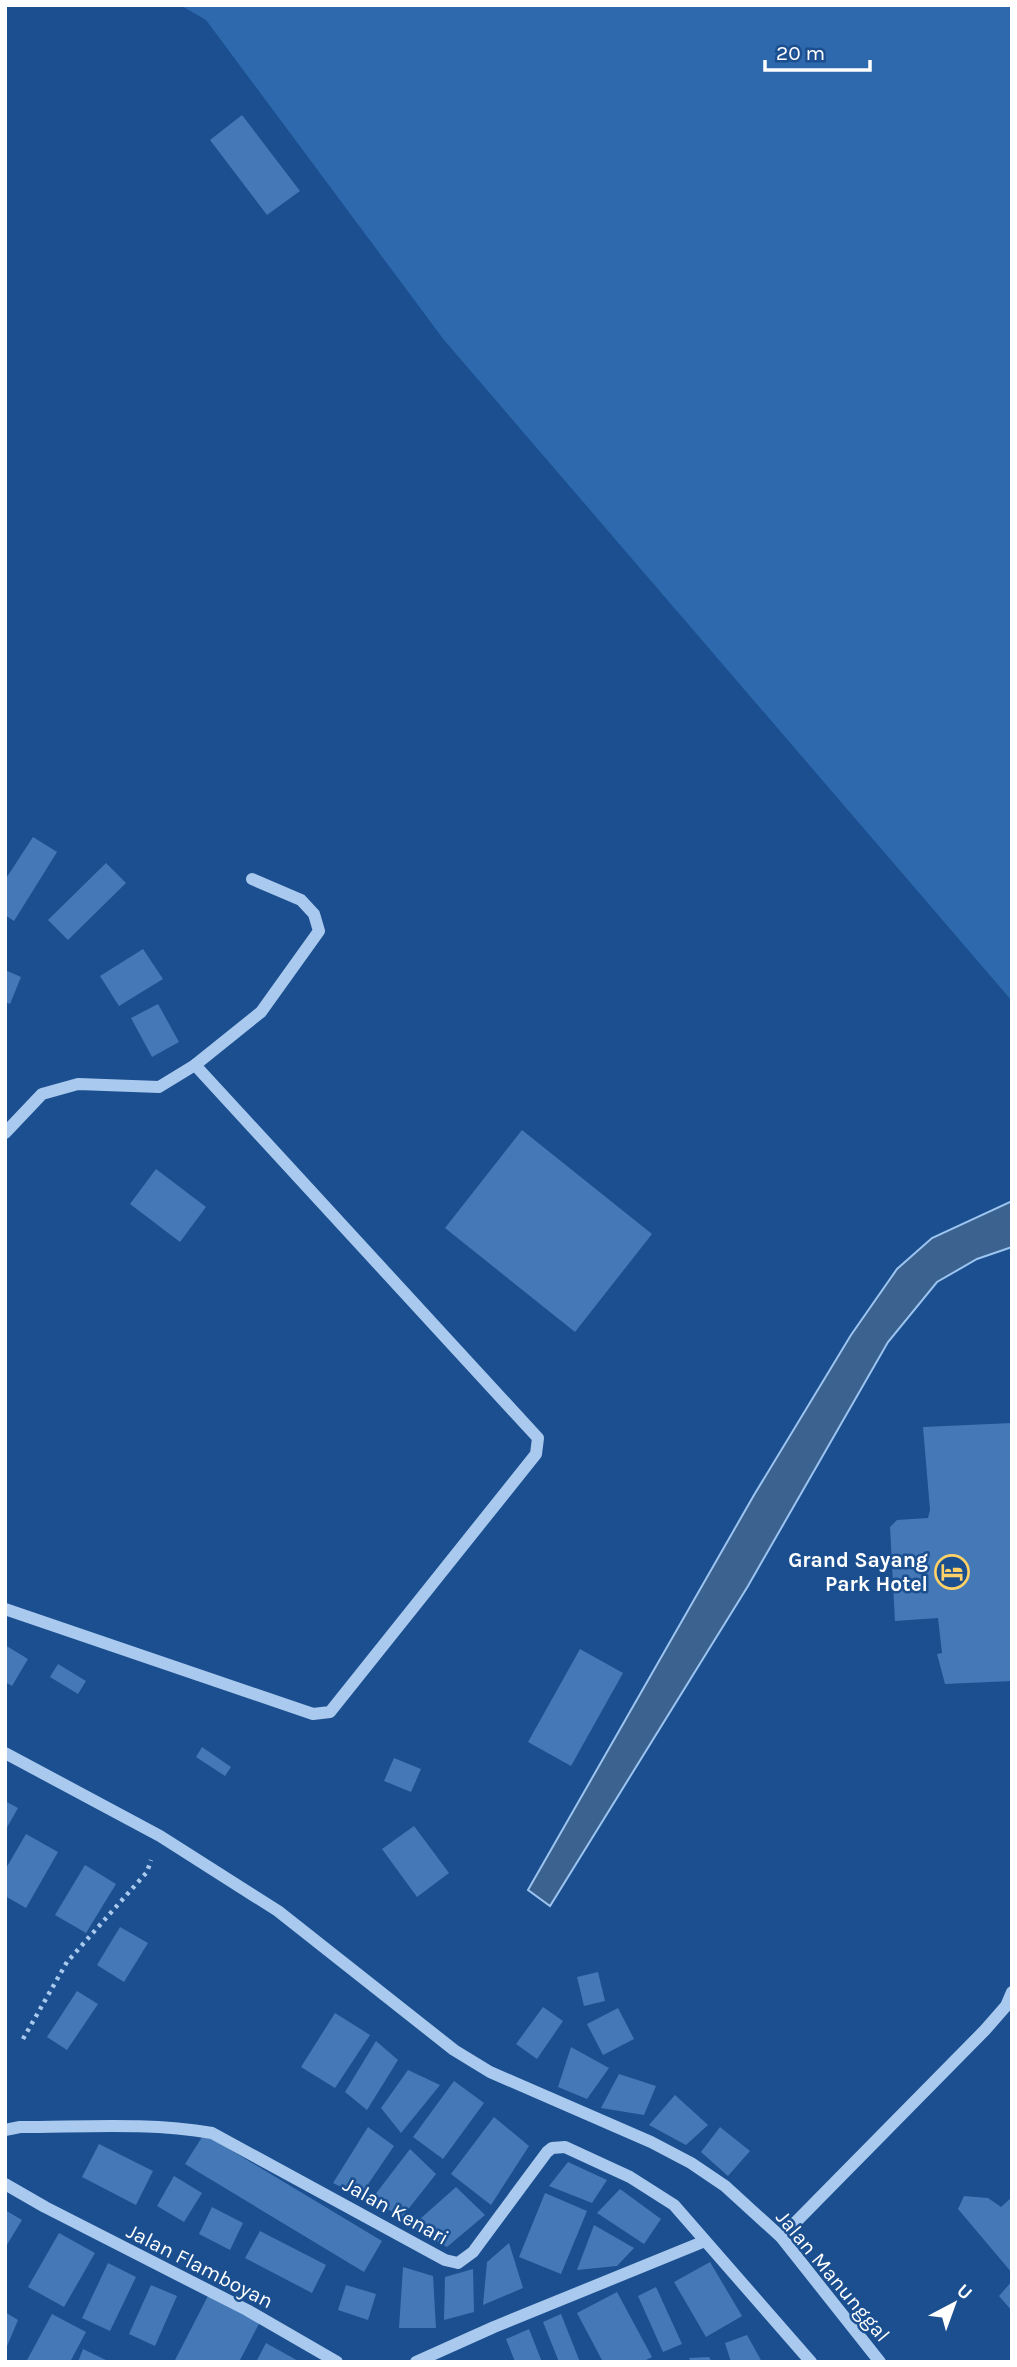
<svg xmlns="http://www.w3.org/2000/svg" width="1017" height="2367" font-family="Karla,sans-serif">
	<rect width="100%" height="100%" fill="#1b4f8f"/>
	<path fill="#2e69ad" d="M180 5H1012V1001L444 340 206 20Z"/>
	<path fill="#3c6290" stroke="#9cc4f0" stroke-width="2" d="M1012 1201V1247L977 1259 937 1282 888 1342 748 1586 550 1906 528 1890 754 1495 851 1335 897 1269 932 1238Z"/>
	<g fill="#4478b7">
		<path d="M242 115 300 191 267 215 210 140Z"/>
		<path d="M33 837 57 852 14 921 5 915V880Z"/>
		<path d="M106 863 126 883 68 940 48 920Z"/>
		<path d="M143 949 163 979 119 1006 100 976Z"/>
		<path d="M5 970 21 977 10 1004 5 1002Z"/>
		<path d="M158 1004 179 1042 152 1057 131 1018Z"/>
		<path d="M522 1130 652 1234 575 1332 445 1228Z"/>
		<path d="M156 1169 206 1207 180 1242 130 1204Z"/>
		<path d="M1012 1423V1681L945 1684 937 1654 942 1653 938 1618 895 1621 890 1527 897 1520 928 1518 930 1510 923 1427Z"/>
		<path d="M5 1645 28 1659 12 1686 5 1682Z"/>
		<path d="M580 1649 623 1673 571 1766 528 1742Z"/>
		<path d="M58 1664 86 1681 78 1694 50 1677Z"/>
		<path d="M202 1747 231 1767 225 1776 196 1757Z"/>
		<path d="M394 1758 421 1769 411 1792 384 1781Z"/>
		<path d="M5 1801 18 1808 5 1831Z"/>
		<path d="M414 1826 449 1873 417 1897 382 1849Z"/>
		<path d="M26 1834 58 1852 26 1908 5 1896V1870Z"/>
		<path d="M85 1865 116 1884 86 1933 55 1915Z"/>
		<path d="M120 1927 148 1943 124 1982 97 1965Z"/>
		<path d="M598 1972 605 2001 584 2006 577 1977Z"/>
		<path d="M77 1991 98 2004 67 2050 47 2037Z"/>
		<path d="M543 2007 563 2021 537 2059 516 2044Z"/>
		<path d="M618 2008 634 2039 603 2055 587 2024Z"/>
		<path d="M335 2013 370 2035 335 2088 301 2067Z"/>
		<path d="M376 2041 398 2060 367 2110 345 2092Z"/>
		<path d="M571 2047 609 2068 587 2099 558 2087Z"/>
		<path d="M408 2070 440 2085 401 2133 381 2108Z"/>
		<path d="M619 2074 656 2086 644 2115 601 2108Z"/>
		<path d="M454 2081 484 2103 443 2159 413 2137Z"/>
		<path d="M675 2095 708 2125 686 2145 649 2125Z"/>
		<path d="M494 2117 529 2146 491 2205 451 2174Z"/>
		<path d="M368 2127 394 2146 360 2196 333 2183Z"/>
		<path d="M720 2127 750 2151 728 2176 701 2152Z"/>
		<path d="M204 2134 382 2241 364 2272 185 2164Z"/>
		<path d="M99 2144 153 2171 136 2205 82 2177Z"/>
		<path d="M410 2149 436 2174 402 2217 371 2200Z"/>
		<path d="M568 2162 607 2180 592 2203 549 2186Z"/>
		<path d="M174 2176 202 2193 184 2222 157 2206Z"/>
		<path d="M456 2187 485 2215 447 2247 411 2227Z"/>
		<path d="M620 2189 661 2219 644 2244 597 2213Z"/>
		<path d="M545 2193 587 2211 561 2274 519 2257Z"/>
		<path d="M964 2196 988 2198 1001 2207 1012 2197V2273L958 2209Z"/>
		<path d="M212 2207 243 2223 230 2250 199 2234Z"/>
		<path d="M5 2210 22 2220 5 2248Z"/>
		<path d="M594 2225 634 2248 617 2266 577 2270Z"/>
		<path d="M260 2231 326 2265 312 2293 245 2258Z"/>
		<path d="M59 2233 95 2253 64 2307 28 2287Z"/>
		<path d="M509 2243 523 2288 483 2305 487 2262Z"/>
		<path d="M710 2262 742 2316 706 2337 674 2282Z"/>
		<path d="M108 2263 136 2277 110 2331 82 2318Z"/>
		<path d="M403 2267 433 2276 436 2328H399Z"/>
		<path d="M473 2269 474 2312 444 2320 445 2277Z"/>
		<path d="M1012 2281V2311L999 2296Z"/>
		<path d="M151 2285 177 2296 155 2346 129 2334Z"/>
		<path d="M346 2285 376 2294 368 2320 338 2310Z"/>
		<path d="M656 2287 682 2344 663 2352 638 2296Z"/>
		<path d="M617 2292 652 2357 642 2362H603L577 2313Z"/>
		<path d="M209 2294 261 2320 239 2362H174Z"/>
		<path d="M5 2312 18 2320 5 2351Z"/>
		<path d="M52 2314 86 2332 70 2362H26Z"/>
		<path d="M561 2314 580 2362H559L543 2322Z"/>
		<path d="M529 2329 542 2362H515L506 2339Z"/>
		<path d="M747 2335 762 2362H731L725 2343Z"/>
		<path d="M266 2343 300 2362H256Z"/>
		<path d="M83 2349 110 2362H78Z"/>
		<path d="M709 2357 712 2362H691L689 2358Z"/>
	</g>
	<g fill="none" stroke-linecap="round" stroke-linejoin="round">
		<path stroke="#a9c9ee" stroke-width="4.5" stroke-dasharray="3.5 5" stroke-linecap="butt" d="M23 2039 67 1962 147 1872 151 1860"/>
		<g stroke="#a9c9ee" stroke-width="12">
			<path d="M5 1133 42 1094 78 1084 159 1087 195 1065 261 1012 319 931 314 914 301 900 252 879"/>
			<path d="M5 1609 313 1714 330 1712 536 1454 538 1438 195 1065"/>
			<path d="M5 1753 160 1836 278 1911 454 2050 490 2072 651 2142 691 2163 725 2186 781 2237 880 2362"/>
			<path d="M5 2130 20 2127C83 2127 149 2122 212 2133L445 2260 458 2263 473 2252 547 2152 552 2148 565 2147 630 2177 674 2205 811 2362"/>
			<path d="M5 2184 45 2207 247 2310 337 2362"/>
			<path d="M781 2237 985 2030 1006 2006 1012 1992"/>
			<path d="M416 2362 494 2327 705 2241"/>
		</g>
	</g>
	<defs>
		<g id="hotel-ring" transform="scale(1.75)"><circle r="9.5" fill="#1b4f8f" stroke="#ffd166" stroke-width="1.5"/><path d="M-6-4.5h1.5V1H6V5H4.5V3h-9V5H-6ZM-4 0a1.8 1.8 0 1 1 3.6 0ZM.5 0V-2.5h3Q6-2.5 6 0Z" fill="#ffd166"/></g>
	</defs>
	<g fill-rule="evenodd">
		<use href="#hotel-ring" x="952" y="1572"/>
	</g>
	<g text-anchor="middle" dominant-baseline="central" stroke-width="5" stroke-linejoin="round" paint-order="stroke">
		<g font-size="21" font-weight="bold" fill="#fff" stroke="#1b4f8f" text-anchor="end">
			<text x="928" y="1560">Grand Sayang<tspan x="928" dy="24">Park Hotel</tspan></text>
		</g>
		<g font-size="21" fill="#fff" stroke="#1b4f8f">
			<text transform="translate(396 2211) rotate(29)">Jalan Kenari</text>
			<text transform="translate(200 2266) rotate(27)">Jalan Flamboyan</text>
			<text transform="translate(833 2276) rotate(50)">Jalan Manunggal</text>
		</g>
	</g>
	<rect width="1017" height="2367" fill="none" stroke="#ffffff" stroke-width="14"/>
	<g transform="translate(954 2304) rotate(41)" stroke="#1b4f8f" stroke-width="5" paint-order="stroke">
	<path d="M0-5L12 26L0 18L-12 26Z" fill="#ffffff"/>
	<text y="-10" font-size="19" font-weight="bold" text-anchor="middle" fill="#ffffff">U</text>
	</g>
	<path d="M765 60v10h105v-10" fill="none" stroke="#ffffff" stroke-width="3.5"/>
	<text x="776" y="60" font-size="21" fill="#ffffff" stroke="#1b4f8f" stroke-width="5" paint-order="stroke">20 m</text>
</svg>
